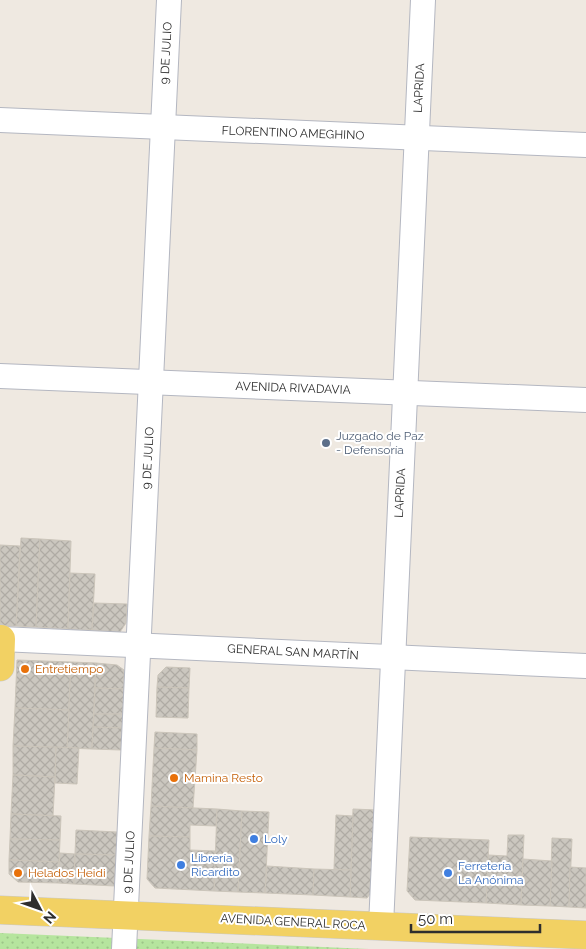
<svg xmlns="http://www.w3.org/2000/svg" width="586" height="949" font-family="Raleway,sans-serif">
	<defs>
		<pattern id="park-dots" width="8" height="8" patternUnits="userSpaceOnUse" patternTransform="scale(1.25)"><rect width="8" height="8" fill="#b6e59e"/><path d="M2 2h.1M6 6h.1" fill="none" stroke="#9dc588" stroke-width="1.8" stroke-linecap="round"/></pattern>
		<pattern id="building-cross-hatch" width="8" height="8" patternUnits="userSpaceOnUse" patternTransform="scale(1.25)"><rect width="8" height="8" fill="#cbc7bf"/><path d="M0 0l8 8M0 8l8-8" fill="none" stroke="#afaba4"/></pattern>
	</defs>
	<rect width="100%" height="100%" fill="#efe9e1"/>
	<path fill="url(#park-dots)" d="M0 933 369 949H0Z"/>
	<g fill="url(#building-cross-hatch)" stroke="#cbc5ba">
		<path d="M21 538 40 539 36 627 16 626Z"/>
		<path d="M40 539 71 541 68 629 36 627Z"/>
		<path d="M0 545 20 546 16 626H0Z"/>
		<path d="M70 573 95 574 92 630 68 629Z"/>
		<path d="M94 603 127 604 126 623 120 632 92 630Z"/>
		<path d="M17 660 71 662 69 710 15 708Z"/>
		<path d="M71 662 96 663 92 749 67 748Z"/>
		<path d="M96 663 117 665 124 670V689L95 688Z"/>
		<path d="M166 667 190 668 189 688 157 687 158 675Z"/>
		<path d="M157 687 189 688 188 718 156 717Z"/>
		<path d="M95 688 124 689 123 714H94Z"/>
		<path d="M15 708 69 710 67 748 13 746Z"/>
		<path d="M94 714H123L122 728 93 727Z"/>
		<path d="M93 727 122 728 121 750 92 749Z"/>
		<path d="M155 732 197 734V750L154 748Z"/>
		<path d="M13 746 56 747 55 777 13 775Z"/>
		<path d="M56 747 79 748 77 784 55 783Z"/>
		<path d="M154 748 197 750 193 808 151 806Z"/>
		<path d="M13 775 55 777 53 816 11 814Z"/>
		<path d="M151 806 217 809 216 826 190 825V837L149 836Z"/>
		<path d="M217 809 242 811 238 892 214 891Z"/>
		<path d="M353 809 377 810 375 887 367 898 350 897Z"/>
		<path d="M242 811 269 812 265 893 238 892Z"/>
		<path d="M11 814 61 816 60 840 10 839Z"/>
		<path d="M336 815 353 816 351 870 334 869Z"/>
		<path d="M76 830 117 832 116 855 75 854Z"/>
		<path d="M508 835H524L521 905 486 903 488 855 507 856Z"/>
		<path d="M149 836 190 837V850L215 851 214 891 155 888 147 879Z"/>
		<path d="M410 837 489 840 486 903 415 900 407 891Z"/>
		<path d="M552 838 572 839 569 907 550 906Z"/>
		<path d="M10 839 60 840 59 862 9 860Z"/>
		<path d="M60 853 75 854 74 884 58 883Z"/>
		<path d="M75 854 116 855 115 886 74 884Z"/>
		<path d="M523 859 552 861 550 906 521 905Z"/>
		<path d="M9 860 59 862 58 883 18 882 9 874Z"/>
		<path d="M267 866 314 869 313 895 265 893Z"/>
		<path d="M570 867 586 868V908L569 907Z"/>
		<path d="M314 869 351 870 350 897 313 895Z"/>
	</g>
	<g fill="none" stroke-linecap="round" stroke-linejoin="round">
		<g stroke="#b4b7c1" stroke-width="26">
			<g id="minor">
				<path d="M0 120 586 145"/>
				<path d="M0 376 586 400"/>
				<path d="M1 639 586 666"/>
				<path d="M381 926 423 0"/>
				<path d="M124 949 169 0"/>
			</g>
		</g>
		<g stroke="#c9c9c9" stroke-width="29">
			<g id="major">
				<path d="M0 639H1L0 667"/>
				<path d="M0 910 586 935"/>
			</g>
		</g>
		<use href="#minor" stroke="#fff" stroke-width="24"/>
		<use href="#major" stroke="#f2d163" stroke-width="28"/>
	</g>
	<circle fill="#5c6f8a" stroke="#fff" stroke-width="2" cx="326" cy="443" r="5"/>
	<g fill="#e8710a" stroke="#fff" stroke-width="2">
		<circle cx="25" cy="669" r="5"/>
		<circle cx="174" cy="778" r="5"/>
		<circle cx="18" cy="873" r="5"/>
	</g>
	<g fill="#3f7fe0" stroke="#fff" stroke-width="2">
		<circle cx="254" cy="839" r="5"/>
		<circle cx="181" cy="865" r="5"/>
		<circle cx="448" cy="873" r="5"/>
	</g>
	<g text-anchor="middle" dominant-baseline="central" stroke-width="4" stroke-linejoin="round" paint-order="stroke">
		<g font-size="12" fill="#2e2e2e" stroke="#fff">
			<text transform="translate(166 53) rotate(-87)">9 DE JULIO</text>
			<text transform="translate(419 88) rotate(-87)">LAPRIDA</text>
			<text transform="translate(293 133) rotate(2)">FLORENTINO AMEGHINO</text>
			<text transform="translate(293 388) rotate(2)">AVENIDA RIVADAVIA</text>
			<text transform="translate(148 458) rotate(-87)">9 DE JULIO</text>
			<text transform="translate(400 493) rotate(-87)">LAPRIDA</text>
			<text transform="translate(293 652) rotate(3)">GENERAL SAN MARTÍN</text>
			<text transform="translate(129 862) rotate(-87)">9 DE JULIO</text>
			<text transform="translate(293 922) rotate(3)">AVENIDA GENERAL ROCA</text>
		</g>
		<g font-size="12" fill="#4e5e75" stroke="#fff" text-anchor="start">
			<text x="336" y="436">Juzgado de Paz<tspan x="336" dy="14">- Defensoría</tspan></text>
		</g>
		<g font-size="12" fill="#c56008" stroke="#fff" text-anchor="start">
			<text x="35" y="669">Entretiempo</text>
			<text x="184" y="778">Mamina Resto</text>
			<text x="28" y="873">Helados Heidi</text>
		</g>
		<g font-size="12" fill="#366cbe" stroke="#fff" text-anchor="start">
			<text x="264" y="839">Loly</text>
			<text x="191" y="858">Librería<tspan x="191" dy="14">Ricardito</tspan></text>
			<text x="458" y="866">Ferretería<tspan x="458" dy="14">La Anónima</tspan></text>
		</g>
	</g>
	<g transform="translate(40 909) rotate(131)" stroke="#ffffff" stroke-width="4" paint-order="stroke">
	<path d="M0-4L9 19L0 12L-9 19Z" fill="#2e2e2e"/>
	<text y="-8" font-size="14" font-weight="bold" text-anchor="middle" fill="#2e2e2e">N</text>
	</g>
	<path d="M411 924v8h129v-8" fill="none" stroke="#2e2e2e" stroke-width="2.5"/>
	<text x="418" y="924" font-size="15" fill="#2e2e2e" stroke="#ffffff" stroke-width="4" paint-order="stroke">50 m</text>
</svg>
